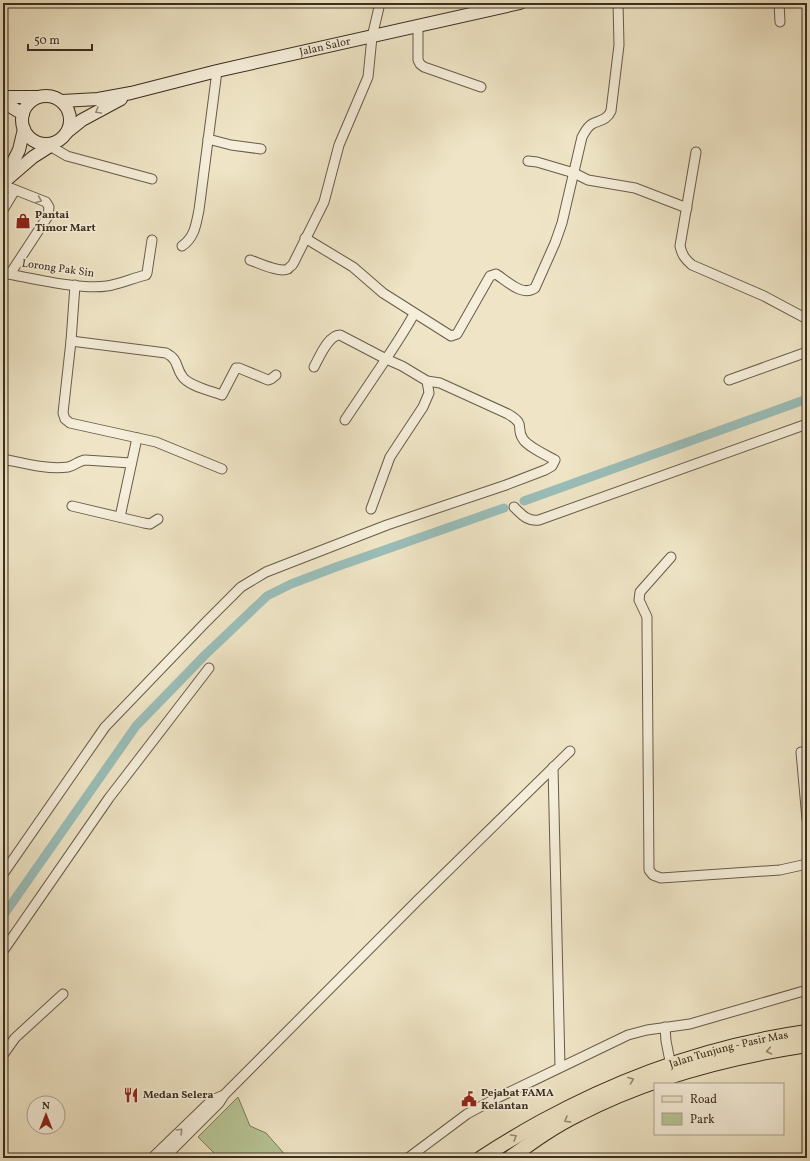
<svg xmlns="http://www.w3.org/2000/svg" width="810" height="1161" font-family="Vollkorn,serif">
	<rect width="100%" height="100%" fill="#efe5c6"/>
	<filter id="stains"><feTurbulence type="fractalNoise" baseFrequency=".005" numOctaves="4"/><feColorMatrix values="0 0 0 0 .2 0 0 0 0 .09 0 0 0 0 .02 0 0 0 .5 -.17"/></filter>
	<radialGradient id="worn" r=".72"><stop offset=".6" stop-color="#630" stop-opacity="0"/><stop offset="1" stop-color="#630" stop-opacity=".3"/></radialGradient>
	<path fill="#b7c596" stroke="#797a5a" d="M238 1097 250 1126 266 1133 288 1158H219L198 1137Z"/>
	<g fill="none" stroke-linecap="round" stroke-linejoin="round">
		<g stroke="#9abeb9" stroke-width="9">
			<path d="M524 501 807 399"/>
			<path d="M3 916 136 726 205 655 267 596 291 584 336 567 504 508"/>
		</g>
		<g stroke="#685c49" stroke-width="11">
			<g id="minor">
				<path d="M779 3 780 22"/>
				<path d="M418 26V60L420 64 424 67 481 87"/>
				<path d="M208 139 231 145 261 149"/>
				<path d="M50 146 67 156 152 179"/>
				<path d="M696 152 680 246C682 255 685 259 692 265L764 296 807 319"/>
				<path d="M528 161 537 162 574 173 588 180 635 188 687 208"/>
				<path d="M3 185 46 202 49 207 48 216 10 274"/>
				<path d="M3 210 15 190"/>
				<path d="M305 238 353 267 383 293 451 336 457 334 490 276 496 274C507 281 522 297 535 288L555 243 562 223 582 137C585 132 587 127 592 124 600 120 607 120 611 111L619 45 618 3"/>
				<path d="M182 246C195 237 196 224 199 210L217 71"/>
				<path d="M250 260C259 263 279 273 288 269 288 268 293 265 293 264L324 202 339 145 368 77 372 37 380 3"/>
				<path d="M3 273C32 278 79 290 107 286 120 284 133 278 146 275L147 273 152 240"/>
				<path d="M75 285 71 341 63 413 65 419 70 423 156 442 222 469"/>
				<path d="M71 341 166 353C179 360 175 366 182 376 188 386 211 391 222 395L236 368H239L268 380 271 379 276 375"/>
				<path d="M314 367C319 358 328 335 340 335L386 359 345 420"/>
				<path d="M729 380 807 352"/>
				<path d="M3 459C23 463 47 470 68 467 74 466 78 461 85 460L131 463"/>
				<path d="M72 506 144 523 150 524 158 519"/>
				<path d="M514 507C522 515 528 522 539 520L807 424"/>
				<path d="M371 509 390 457 423 407 429 393 427 381"/>
				<path d="M120 517 137 438"/>
				<path d="M671 557 640 592 639 600 647 617V627L649 870 653 875 661 878 780 870 807 864"/>
				<path d="M801 752 807 819"/>
				<path d="M553 767 560 1067"/>
				<path d="M3 874 105 727 205 623 241 587 266 572 387 525 506 485 545 470 552 466 555 460C546 455 528 447 523 439 515 427 527 425 508 414L440 383 427 381 402 366 386 359C396 344 406 329 414 314"/>
				<path d="M3 951 109 798 209 668"/>
				<path d="M665 1027 666 1041 671 1066"/>
				<path d="M3 1055 15 1038 63 994"/>
				<path d="M152 1158 212 1100 224 1095"/>
				<path d="M164 1158 219 1103 224 1095 417 901 570 751"/>
				<path d="M408 1158 467 1114 491 1101 628 1035 647 1030 690 1024 807 990"/>
			</g>
		</g>
		<g stroke="#3b2e1f" stroke-width="14">
			<g id="secondary">
				<circle cx="46" cy="120" r="24"/>
				<path d="M3 97H38"/>
				<path id="s1" d="M62 101 98 99 131 93 217 71 520 3"/>
				<path d="M3 102 23 114"/>
				<path d="M67 132 82 120 121 99"/>
				<path d="M5 178 19 150 24 129"/>
				<path d="M4 182 33 157 55 143"/>
			</g>
		</g>
		<g stroke="#3b2e1f" stroke-width="16">
			<g id="primary">
				<path id="s2" d="M481 1158C501 1145 521 1133 541 1122 623 1077 714 1045 807 1032"/>
				<path d="M510 1158C532 1142 554 1126 579 1114 650 1077 729 1057 807 1045"/>
			</g>
		</g>
		<use href="#minor" stroke="#f5eeda" stroke-width="9"/>
		<use href="#secondary" stroke="#f5eeda" stroke-width="12"/>
		<use href="#primary" stroke="#efe5c6" stroke-width="14"/>
	</g>
	<defs><path id="oneway-chevron" d="M-2-3.5L2.5 0L-2 3.5" fill="none" stroke-width="1.6" stroke-linecap="round" stroke-linejoin="round"/></defs>
	<g stroke="#988e7c">
		<use href="#oneway-chevron" transform="translate(98 111) rotate(150)"/>
		<use href="#oneway-chevron" transform="translate(39 200) rotate(22)"/>
		<use href="#oneway-chevron" transform="translate(180 1131) rotate(-45)"/>
	</g>
	<g stroke="#958a72">
		<use href="#oneway-chevron" transform="translate(769 1051) rotate(168)"/>
		<use href="#oneway-chevron" transform="translate(631 1080) rotate(-21)"/>
		<use href="#oneway-chevron" transform="translate(567 1120) rotate(150)"/>
		<use href="#oneway-chevron" transform="translate(514 1137) rotate(-31)"/>
	</g>
	<defs>
		<g id="shop-bare" transform="scale(1.2)"><path d="M-5-2.5h2.3a2.7 3.5 0 0 1 5.4 0H5L5.5 6h-11ZM-1.5-2.5h3a1.5 2.3 0 0 0-3 0Z" fill="#8f2418" stroke="#f5eeda" stroke-width="2.5" paint-order="stroke"/></g>
		<g id="restaurant-bare" transform="scale(1.2)"><path d="M-5-6h1v4h1v-4h1v4h1v-4h1v5L-1.5 .5V6h-2V.5L-5-1ZM5-6V6H3V1.5H1.5Q1.5-4 5-6Z" fill="#8f2418" stroke="#f5eeda" stroke-width="2.5" paint-order="stroke"/></g>
		<g id="civic-bare" transform="scale(1.2)"><path d="M-.6-6.5H3V-4.5H.6V-3L4-1V1h2V6H-6V1h2V-1L-.6-3ZM-1.2 2.5V6h2.4V2.5Z" fill="#8f2418" stroke="#f5eeda" stroke-width="2.5" paint-order="stroke"/></g>
	</defs>
	<g fill-rule="evenodd">
		<use href="#shop-bare" x="23" y="221"/>
		<use href="#restaurant-bare" x="131" y="1095"/>
		<use href="#civic-bare" x="469" y="1099"/>
	</g>
	<g text-anchor="middle" dominant-baseline="central" stroke-width="3.5" stroke-linejoin="round" paint-order="stroke">
		<g font-size="11" fill="#3b2e1f" stroke="#f5eeda">
			<text stroke="none"><textPath href="#s1" startOffset="269">Jalan Salor</textPath></text>
			<text transform="translate(58 269) rotate(8)">Lorong Pak Sin</text>
			<text stroke="none"><textPath href="#s2" startOffset="272">Jalan Tunjung - Pasir Mas</textPath></text>
		</g>
		<g font-size="11" font-weight="bold" fill="#3b2e1f" stroke="#f5eeda" text-anchor="start">
			<text x="35" y="215">Pantai<tspan x="35" dy="13">Timor Mart</tspan></text>
			<text x="481" y="1093">Pejabat FAMA<tspan x="481" dy="13">Kelantan</tspan></text>
			<text x="143" y="1095">Medan Selera</text>
		</g>
	</g>
	<rect width="810" height="1161" fill="none" stroke="#efe5c6" stroke-width="16"/>
	<rect x="4" y="4" width="802" height="1153" fill="none" stroke="#3b2e1f" stroke-width="2"/>
	<rect x="8" y="8" width="794" height="1145" fill="none" stroke="#3b2e1f"/>
	<rect x="654" y="1083" width="130" height="52" fill="#f5eeda" stroke="#aba18f"/>
	<rect x="662" y="1096" width="20" height="6" fill="#efe5c6" stroke="#aba18f"/>
	<text x="690" y="1103" font-size="12" fill="#3b2e1f">Road</text>
	<rect x="662" y="1113" width="20" height="12" fill="#b7c596" stroke="#aba18f"/>
	<text x="690" y="1123" font-size="12" fill="#3b2e1f">Park</text>
	<g transform="translate(46 1115)"><circle r="19" fill="#f5eeda" stroke="#aba18f"/>
	<path d="M0-3L7 15L0 10L-7 15Z" fill="#8f2418"/>
	<text y="-6" font-size="11" font-weight="bold" text-anchor="middle" fill="#3b2e1f">N</text>
	</g>
	<path d="M28 44v6h64v-6" fill="none" stroke="#3b2e1f" stroke-width="2"/>
	<text x="34" y="44" font-size="12" fill="#3b2e1f" stroke="#f5eeda" stroke-width="3" paint-order="stroke">50 m</text>
	<rect width="100%" height="100%" filter="url(#stains)"/>
	<rect width="100%" height="100%" fill="url(#worn)"/>
</svg>
